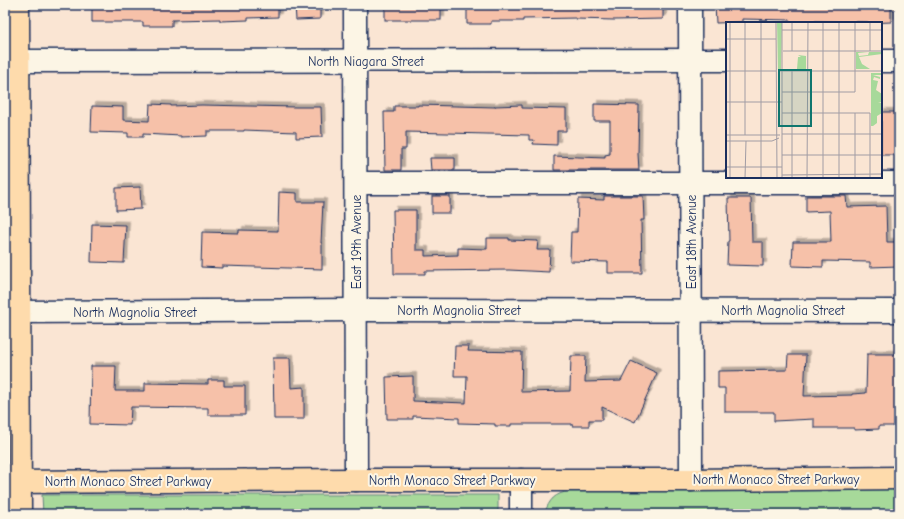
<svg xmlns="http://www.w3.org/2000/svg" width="904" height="519" font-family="'Comic Neue',sans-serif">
	<defs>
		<filter id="shadow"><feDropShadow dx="3.5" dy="-3.5" stdDeviation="0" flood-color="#0004"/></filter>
	</defs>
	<rect width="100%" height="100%" fill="#fae5d3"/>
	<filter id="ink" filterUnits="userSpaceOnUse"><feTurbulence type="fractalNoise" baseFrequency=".025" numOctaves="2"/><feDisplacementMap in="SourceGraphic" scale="8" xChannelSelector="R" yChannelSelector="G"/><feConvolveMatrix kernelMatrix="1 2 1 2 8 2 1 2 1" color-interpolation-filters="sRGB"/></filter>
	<g filter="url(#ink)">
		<g fill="#a7d99a" stroke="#61847c">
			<path d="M899 489V514H544C550 499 554 494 570 491Z"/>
			<path d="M42 495H498V514H43Z"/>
		</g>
		<g fill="#f6c1a9" stroke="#1b2f5e" filter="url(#shadow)">
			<path d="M92 5H278V17L248 18V20L220 21V19L172 20V26H143V22H92Z"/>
			<path d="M295 5H320V19L296 20Z"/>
			<rect x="385" y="5" width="56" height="15"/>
			<path d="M467 5H663V19L614 20 576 19V18L523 19V21H491V24H467Z"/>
			<path d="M715 5H891V22L868 23V22L815 21V22H790V20L742 19V22L716 23Z"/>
			<path d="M150 104 171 105V106L202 105 296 107H321L322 137 296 138V132L244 130V131H207V136L181 137V136L143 134V137H128V133L91 132 92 106 123 107V120L149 121Z"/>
			<path d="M594 104 639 105 638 154 639 170H554V156L605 158V155L610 154V121H594Z"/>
			<path d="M418 105 495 107V106L522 105V108L566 109V131H557V145L533 144 534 140H529V135L406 132V149H401V170H385L384 112H394V106H418Z"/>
			<rect x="881" y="112" width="18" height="43"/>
			<path d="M430 158H455V170H431Z"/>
			<path d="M140 187 141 209 116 210V188Z"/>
			<path d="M279 192 297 193V202H323L321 243H322V269L222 266V268L201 267 202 232 239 233V230L278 231Z"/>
			<rect x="432" y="196" width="18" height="17"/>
			<path d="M604 196H643L644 220H641L642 273H608V262L570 261 571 232H577L578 199 604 200Z"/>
			<path d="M806 196H846L847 207 886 206 887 242H899V266L870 267V262L823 261V267L792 266 793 242H831L830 211 806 212Z"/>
			<path d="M728 198H751L752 242H763V266L727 265 728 241H729Z"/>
			<path d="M393 210H416V250H425V256L458 255V248L487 249V238H509V240L538 241 537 250H550L549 272 509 270 425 271V274H394Z"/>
			<path d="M92 224 126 225 124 263 91 262Z"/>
			<path d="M455 346H469L468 351 522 352 521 392 570 391 571 356H586L585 382 621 381 631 361 657 373 635 422 602 407V420H589V426H572V424H511V426H495V424L459 423V418L413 416V419H387L386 377 413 376V401L466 403 467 376H454Z"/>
			<path d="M867 354H899V426H879V429L854 430V428H814V419L774 421V412H725V388H718V371L787 370 788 355H806L804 396 852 395V394L866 393Z"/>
			<path d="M273 358H290L291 388 304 387V419H274Z"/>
			<path d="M91 366H116L115 391H145V383L208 384V380H224V386H245V415H208V408L131 407 130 425 90 424Z"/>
		</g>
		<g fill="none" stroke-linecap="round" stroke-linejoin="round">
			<g stroke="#1b2f5e" stroke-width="25">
				<g id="minor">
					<path d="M355 5 356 480"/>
					<path d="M690 5 691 480"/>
					<path d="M5 61 727 60"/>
					<path d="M881 61H899"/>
					<path d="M356 183H899"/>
					<path d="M19 312 356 310 899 311"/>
					<path d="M521 480V514"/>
				</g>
			</g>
			<g stroke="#1b2f5e" stroke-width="25">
				<g id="major">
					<path d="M18 5 20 514"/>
					<path d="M5 482 356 480H691L899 478"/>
				</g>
			</g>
			<use href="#minor" stroke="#fcf5e5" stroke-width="22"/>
			<use href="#major" stroke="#fedbac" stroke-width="22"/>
		</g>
	</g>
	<g text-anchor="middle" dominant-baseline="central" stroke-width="4" stroke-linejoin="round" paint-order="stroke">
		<g font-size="13" fill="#1b2f5e" stroke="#fcf5e5">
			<text x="366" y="61">North Niagara Street</text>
			<text transform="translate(356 242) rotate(-90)">East 19th Avenue</text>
			<text transform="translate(691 242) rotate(-90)">East 18th Avenue</text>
			<text x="459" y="310">North Magnolia Street</text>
			<text x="783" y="310">North Magnolia Street</text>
			<text x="135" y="312">North Magnolia Street</text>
			<text x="776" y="479">North Monaco Street Parkway</text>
			<text x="452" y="480">North Monaco Street Parkway</text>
			<text x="128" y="481">North Monaco Street Parkway</text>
		</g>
	</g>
	<g transform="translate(726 22)">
		<rect width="156" height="156" fill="#fae5d3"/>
		<path d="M51 0H56L55 48H52ZM130 30H142L132 31 133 34 142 33 143 30H156V32L133 35 136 42 144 47H130ZM72 33 80 34V47H71L72 35H75ZM145 51H155V53H147L154 55V57L148 55 147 58 152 59 150 68 156 72V80H152L156 81V91L151 94V101L147 104H145Z" fill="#a7d99a"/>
		<path fill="none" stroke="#a19ca4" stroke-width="1" d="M4 0V156M19 0V113M50 0 51 156M66 0V29M144 0V29M56 8H156M0 17H50M57 29H156M0 49H50M53 49H156M56 70H129V0M0 80H56M56 91H144V156M129 91V156M56 112H156M0 113H54M0 119H46L53 116M56 133H156M0 145H56M56 153 156 152M19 156 20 119M35 156V0M56 156V0M66 156V49M81 156 82 0M97 156V0M113 156V0"/>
		<path fill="#0f766e" fill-opacity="0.15" stroke="#0f766e" stroke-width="2" d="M53 48H85V104H53Z"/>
		<rect width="156" height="156" fill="none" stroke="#1b2f5e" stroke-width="2"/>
	</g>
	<rect width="904" height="519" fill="none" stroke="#fcf5e5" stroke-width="20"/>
	<rect x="10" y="10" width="884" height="499" fill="none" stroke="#1b2f5e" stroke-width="1.5" filter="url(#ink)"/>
</svg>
